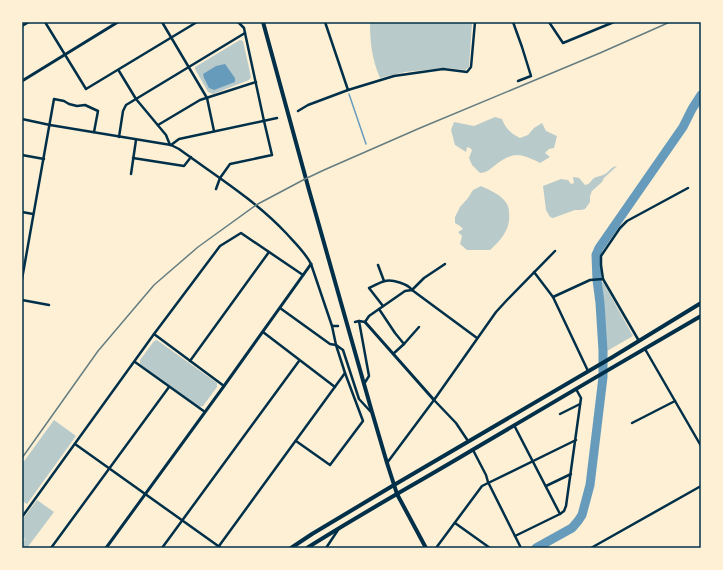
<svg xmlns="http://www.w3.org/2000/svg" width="723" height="570" font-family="'Space Grotesk',sans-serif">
	<rect width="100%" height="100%" fill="#fdf0d5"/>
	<g fill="#b9caca">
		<path d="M370 22H470L472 24 469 67 465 70 445 68 405 72 384 77 380 78C372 59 370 43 370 22Z"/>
		<path d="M240 40 243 41 251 77 249 80 213 94 208 92 195 69V67Z"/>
		<path d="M495 117 502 119C506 129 510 133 520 138L528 135 534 128 542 123 546 131 557 136 554 148 549 149 545 153 550 157 540 163C518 152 513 152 494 166 489 170 486 173 480 173L472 165 469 158 472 150 470 148 467 147 466 152 455 145 451 130 454 122 474 126Z"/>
		<path d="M617 166 604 178 602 182 592 191 590 196V202L585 209 581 210H575L553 218 550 217 546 210 543 186 561 179 568 180 571 184 574 183 573 177 579 178 585 185C590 184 590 182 593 179 596 176 599 177 603 175 609 173 610 167 617 166Z"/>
		<path d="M481 186C487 189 499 194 503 199 507 203 509 207 509 213 511 229 501 240 490 250H467L460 244 462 236 458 232 463 229 460 226 455 223V217L460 207 468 198 473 190Z"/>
		<path d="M603 282 633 336 607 351 601 283Z"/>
		<path d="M157 340 217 383V387L203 406 199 407 140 364V360L154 341Z"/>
		<path d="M54 420 76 436 27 504 22 501V464Z"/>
		<path d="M37 500 54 512 27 548 22 545V543L25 539 22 537V520Z"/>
	</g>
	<path fill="#669bbc" d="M225 64 235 78V82L214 90 209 88 204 78 203 74 216 66Z"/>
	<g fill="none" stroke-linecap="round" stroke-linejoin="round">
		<path stroke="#669bbc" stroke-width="1.5" d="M349 94 366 144"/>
		<path stroke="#669bbc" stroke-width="9" d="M536 548 572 528 578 521 582 515 590 485 603 377V351L600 303 597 280 596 255 599 248 683 127 692 109 701 95"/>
		<g stroke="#003049" stroke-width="2.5">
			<path d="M45 22 86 89 197 22"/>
			<path d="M162 22 207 98 214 131"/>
			<path d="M325 22 348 90"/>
			<path d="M513 22 522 47 531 76 518 81"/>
			<path d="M549 22 563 43 614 22"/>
			<path d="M22 26 29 22"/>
			<path d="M119 71 136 99 166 135 170 145"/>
			<path d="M298 111 308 105 348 90 394 76 443 69 467 72 471 67 475 22"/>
			<path d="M22 119 50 125 171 145 179 149C216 176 255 200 286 233 295 243 305 252 311 264L332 326 336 345 345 373 363 421 330 465 296 441"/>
			<path d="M158 125 200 100 256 82"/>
			<path d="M119 137 123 111 126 105 245 33"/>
			<path d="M171 145 179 139 277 118"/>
			<path d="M22 155 44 159"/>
			<path d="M133 158 184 166 191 157"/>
			<path d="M131 174 136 140"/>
			<path d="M216 189 220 178 230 164 272 155 264 121 245 33 244 28 238 22"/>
			<path d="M22 212 33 214"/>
			<path d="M378 265 384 281"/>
			<path d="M534 272 553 297 588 371"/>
			<path d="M22 279 54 99 64 101 69 104 77 106 85 105 98 111 94 132"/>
			<path d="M603 279 601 265V256L620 228 627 221 688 188"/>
			<path d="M553 297 590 280 603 279 639 341"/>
			<path d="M22 300 49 305"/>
			<path d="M383 306 369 288C374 286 380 282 385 281 392 279 408 284 412 290L424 278 445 264"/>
			<path d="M280 308 330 344 336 345 343 350 359 399 371 412"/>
			<path d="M379 309 395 333 404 344 393 354"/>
			<path d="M359 321 369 376 364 384"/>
			<path d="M355 322 359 321 365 322 369 316 405 291 412 290 477 338"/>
			<path d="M332 326H338"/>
			<path d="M263 332 335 387"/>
			<path d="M154 334 224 386"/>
			<path d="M404 344 419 327"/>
			<path d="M645 349 701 446"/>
			<path d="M190 361 269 252"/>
			<path d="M135 362 205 412"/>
			<path d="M434 400 456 423 468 441"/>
			<path d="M560 414 580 404"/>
			<path d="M632 423 675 401"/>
			<path d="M514 425 560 514"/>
			<path d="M75 444 221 548"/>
			<path d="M473 450 486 475 488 482 521 548"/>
			<path d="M387 463 434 400 496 312 507 300 555 251"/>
			<path d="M546 486 571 474"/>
			<path d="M22 517 154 334 220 246 241 233 303 275"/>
			<path d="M455 523 490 548"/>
			<path d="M515 536 560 514 564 511 566 506 581 398 576 389"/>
			<path d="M219 546 345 373"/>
			<path d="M51 548 169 387"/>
			<path d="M162 548 299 361"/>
			<path d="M326 548 338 530"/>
			<path d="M436 548 482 486 576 440"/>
			<path d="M591 548 701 486"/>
		</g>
		<g stroke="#003049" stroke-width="3">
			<path d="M22 81 118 22"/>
			<path d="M365 322 434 400"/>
			<path d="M106 548 224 386 311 264"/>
		</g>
		<g stroke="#003049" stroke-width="4">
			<path d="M263 22 309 190 372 412 387 463 397 494 426 548"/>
			<path d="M291 548 312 534 394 485 611 358 701 303"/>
			<path d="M307 548C362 513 419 482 474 449 550 404 625 360 701 316"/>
		</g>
		<path stroke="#657d81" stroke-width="1.5" d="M22 458 98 351 154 285 198 247 256 205 305 179 324 170 420 128 600 53 670 22"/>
	</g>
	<rect width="723" height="570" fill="none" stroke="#fdf0d5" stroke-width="46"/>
	<rect x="23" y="23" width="677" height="524" fill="none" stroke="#003049" stroke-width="1.5"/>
</svg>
